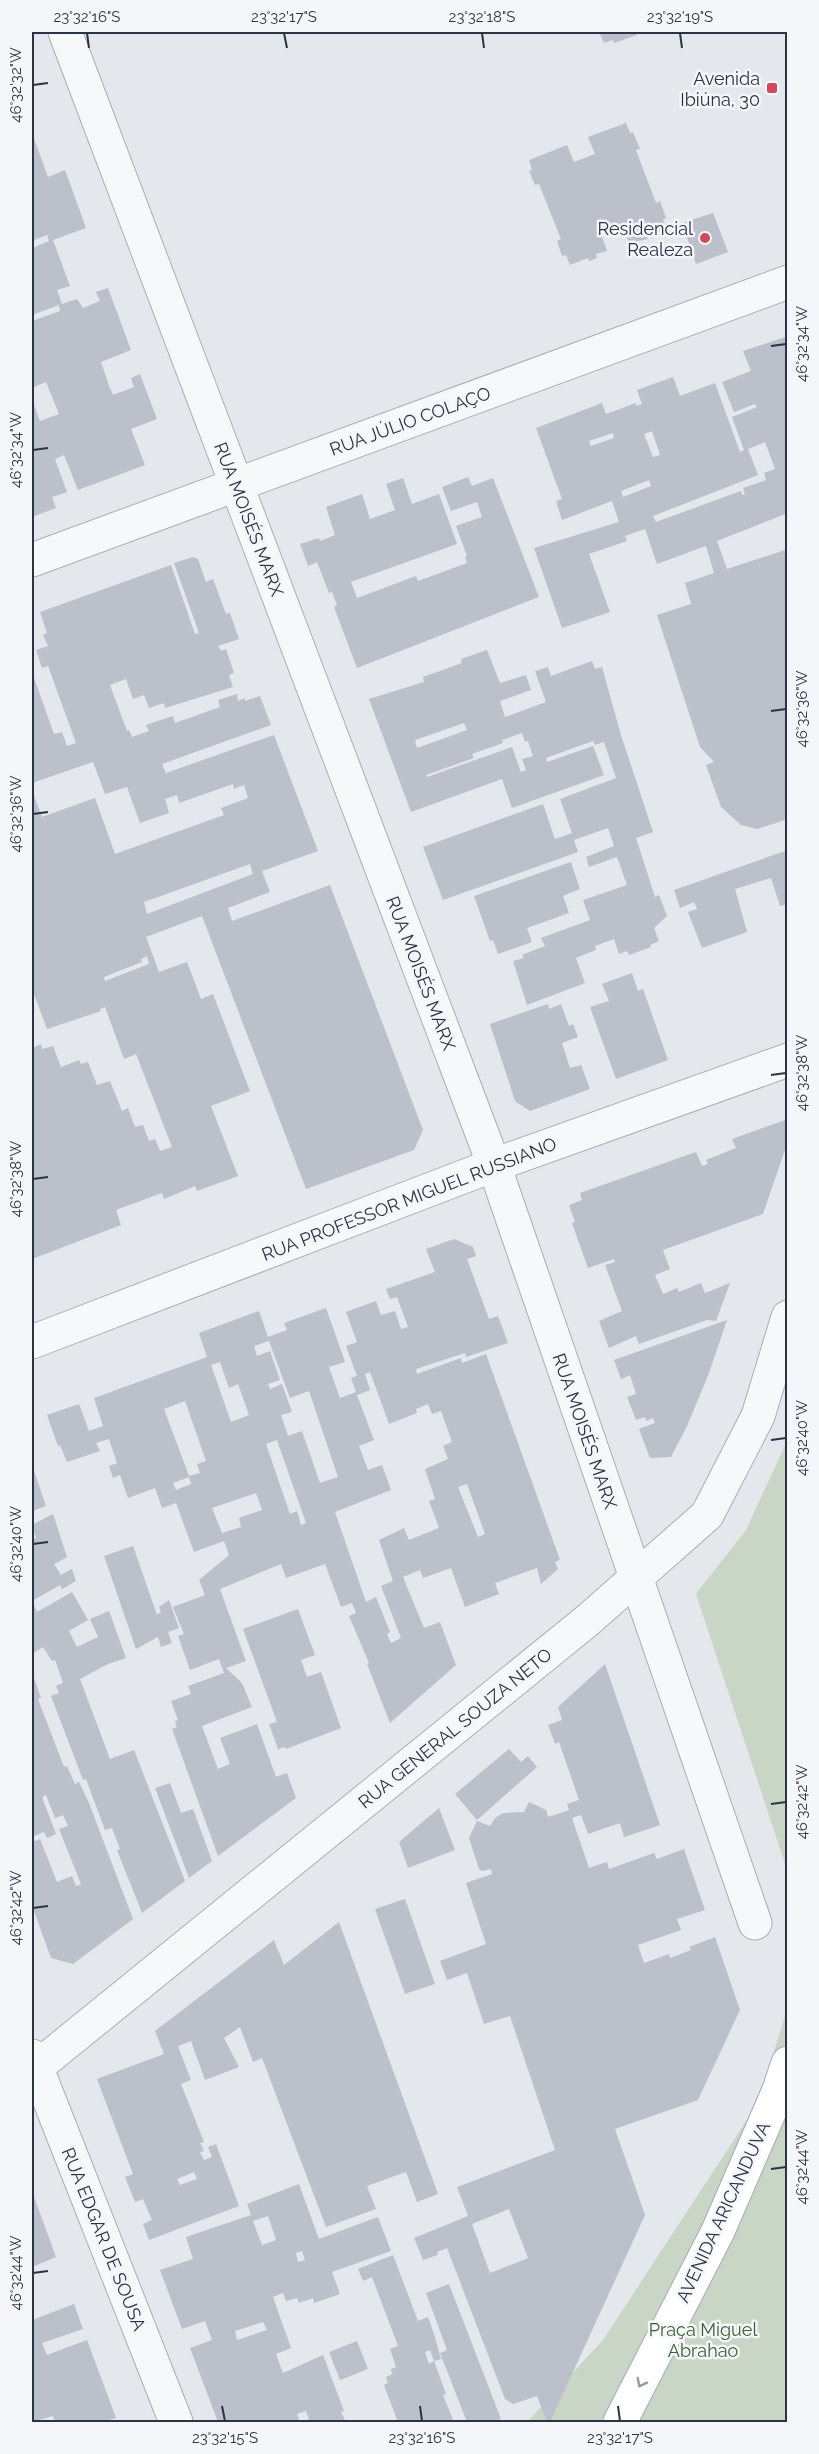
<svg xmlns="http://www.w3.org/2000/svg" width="819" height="2454" font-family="Raleway,sans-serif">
	<rect width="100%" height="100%" fill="#e4e7ec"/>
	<g fill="#c9d6c5">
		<path d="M787 1441V1870L696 1594 746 1530Z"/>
		<path d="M787 2009V2422H527L603 2340 758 2103Z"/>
	</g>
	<g fill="#bbc0ca" fill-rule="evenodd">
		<path d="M599 32H636L637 35 614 43 613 40 604 43Z"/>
		<path d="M626 123 630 133 633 132 640 149 636 150 656 203 660 201 666 218 663 220 666 230 647 236 648 239 629 243 622 225 601 234 607 251 596 254 597 258 589 261 588 258 570 265 566 255 562 256 557 241 561 239 539 184 535 185 529 171 532 170 529 160 567 145 574 162 595 154 588 137Z"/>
		<path d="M32 133 48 177 65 170 86 228 53 240 70 286 57 290 62 304 77 299 83 308 100 301 96 292 108 288 131 350 101 362 109 386 113 395 134 387 131 378 140 374 157 419 131 429 145 465 78 490 64 455 55 459 67 492 52 497 56 508 32 517V399L40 421 59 414 46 382 32 388V321L60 311 59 305 32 315V248L49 241 47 235 32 241Z"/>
		<path d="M713 213 728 252 696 264 682 223Z"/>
		<path d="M788 336V513L717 541 727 569 788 549V819L757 829 741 825 721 807 706 765 714 762 700 747 657 615 691 604 685 583 714 573 706 546 657 564 645 529 625 536 627 541 589 554 610 612 562 628 534 548 619 522 612 501 562 520 556 501 562 499 536 428 602 403 606 414 636 403V406L642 404 637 390 673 377 680 396 715 383 740 452 744 450 732 417 757 407 755 404 734 412 722 382 751 371 743 351ZM652 431 660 455 653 457 644 434ZM613 433 614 438 591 446 589 441ZM765 442 775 469 764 473 766 480 743 488 745 494 742 495 741 491 656 522 653 516 758 475 748 449ZM649 480 651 486 623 497 621 491Z"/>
		<path d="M468 477 472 486 493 478 539 597 357 668 334 607 337 605 332 592 329 593 317 562 308 566 300 544 319 538 320 541 335 535 326 507 362 494 370 519 395 510 386 484 403 478 412 504 439 494 457 544 351 582 357 598 416 576 418 581 467 563 465 557 467 556 456 526 482 517 477 502 451 511 442 487Z"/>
		<path d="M193 557 198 559 206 582 213 579 226 614 230 613 239 639 218 646 221 651 226 649 234 673 229 675 233 687 165 708 164 703 149 708 144 695 133 699 126 679 110 685 127 731 129 730 132 737 149 731 146 725 173 716 175 723 220 707 218 700 237 694 238 701 245 698V701L260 696 271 725 162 764 166 773 274 735 318 851 262 871 270 892 228 908 232 921 330 885 423 1130 414 1150 306 1189 202 916 146 937 159 972 187 962 201 999 213 994 250 1091 211 1106 238 1176 197 1191 195 1186 164 1199 162 1193 116 1210 121 1225 32 1259V1048L41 1044 42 1049 53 1046 61 1067 79 1060 81 1064 88 1062 97 1085 110 1081 122 1111 128 1108 135 1127 143 1125 149 1141 155 1139 160 1151 172 1147 136 1054 124 1059 105 1007 100 1009 101 1011 47 1029 32 989V790L42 817 95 798 115 854 224 815 221 808 248 798 244 785 234 789 233 784 179 803 177 795 165 799 169 813 140 823 127 787 105 794 93 762 32 783V672L54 734 62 732 67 746 76 743 48 666 42 668 36 650 48 646 43 635 47 633 40 612 171 565 195 634 199 633 174 563ZM250 864 253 874 147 914 144 902ZM147 956 149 964 105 981 104 977 142 962 141 959Z"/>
		<path d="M487 650 500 683 526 675 531 690 500 701 505 717 546 702 535 671 548 667 551 676 592 661 595 669 602 667 621 735 653 832 636 838 655 897 659 895 667 916 654 928 659 941 650 945 651 947 629 955 627 951 619 954 614 939 595 946 596 950 576 958 585 983 527 1005 513 961 524 958 522 955 545 946 541 938 590 920 583 900 627 885 617 857 589 867 586 857 614 846 608 828 574 840 578 852 443 900 423 847 543 804 555 839 572 833 560 799 616 778 604 742 595 745 593 741 546 758 547 762 593 746 604 775 512 808 502 779 411 812 369 699 424 682 423 677 462 663 461 659ZM464 723 467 730 417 748 415 740ZM522 733 525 742 528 741 533 756 522 759 526 770 521 772 512 747 427 777 426 775 474 758 472 754 503 743 502 740Z"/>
		<path d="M788 850V904L780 906 771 878 735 889 747 932 702 948 688 912 697 909 694 902 680 908 674 890Z"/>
		<path d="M571 862 580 889 563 896 569 913 527 928 532 942 498 954 493 940 490 941 474 896Z"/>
		<path d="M632 973 638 991 643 989 668 1060 616 1079 590 1007 609 1001 602 984Z"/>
		<path d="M548 1004 549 1009 561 1004 569 1026 573 1024 578 1037 562 1043 570 1068 581 1065 590 1089 530 1111 515 1101 490 1024Z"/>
		<path d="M788 1119V1141L763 1214 663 1250 670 1269 655 1275 663 1294 677 1288 679 1292 701 1283 705 1293 730 1283 716 1321 707 1320 639 1344 636 1336 609 1348 599 1321 622 1311 605 1265 615 1262 614 1259 588 1268 572 1223 575 1222 569 1205 582 1200 580 1193 696 1152 702 1166 708 1164 706 1160 736 1148 732 1139Z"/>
		<path d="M454 1239 473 1247 476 1256 467 1259 489 1319 498 1316 508 1343 466 1357 465 1353 416 1369 417 1374 461 1358 462 1363 486 1354 560 1560 555 1562 558 1569 541 1584 537 1568 495 1583 499 1594 465 1607 451 1568 423 1578 420 1570 403 1577 424 1628 440 1622 456 1665 390 1723 367 1664 369 1663 349 1616 356 1613 352 1603 341 1607 325 1564 286 1578 281 1564 220 1589 246 1661 226 1668 242 1683 252 1707 202 1726 218 1769 230 1764 220 1738 257 1724 276 1777 287 1773 296 1798 218 1856 172 1729 177 1727 175 1721 178 1720 171 1701 191 1694 188 1686 224 1673 219 1659 190 1670 178 1636 184 1634 173 1607 205 1595 199 1580 229 1555 224 1541 194 1552 176 1503 162 1508 155 1488 128 1498 120 1475 113 1478 109 1466 117 1463 109 1439 96 1443 100 1451 67 1462 60 1445 58 1446 47 1415 79 1404 89 1431 103 1426 94 1398 207 1357 199 1333 259 1311 268 1337 287 1330 284 1323 326 1308 345 1362 329 1367 340 1398 356 1392 351 1378 357 1376 346 1346 357 1342 346 1312 376 1301 381 1315 395 1311 401 1329 408 1327 397 1297 390 1299 386 1289 435 1272 426 1249ZM269 1341 290 1398 309 1391 338 1477 320 1483 302 1431 288 1436 281 1415 292 1412 282 1384 270 1389 268 1384 280 1380 270 1351 257 1356 254 1346ZM220 1362 229 1388 238 1384 249 1415 231 1422 211 1365ZM370 1372 389 1424 417 1413 416 1409 428 1404 432 1414 441 1411 452 1442 443 1446 448 1459 425 1469 435 1499 429 1501 439 1528 409 1540 404 1528 379 1540 393 1581 381 1586 401 1638 391 1643 387 1634 390 1632 376 1597 366 1602 335 1512 391 1490 382 1465 368 1470 359 1446 374 1440 357 1395 370 1390 365 1374ZM185 1401 206 1461 197 1464 200 1473 189 1476 164 1409ZM277 1440 306 1523 301 1525 297 1511 290 1514 266 1444ZM189 1477 191 1484 176 1490 173 1483ZM467 1484 485 1534 478 1537 458 1487ZM256 1493 262 1510 239 1518 241 1527 222 1533 212 1508Z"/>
		<path d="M727 1320 709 1373 687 1426 671 1457 650 1458 639 1429 655 1423 653 1418 646 1421 645 1417 636 1420 627 1397 636 1394 630 1375 621 1379 614 1360Z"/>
		<path d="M32 1465 46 1506 32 1511Z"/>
		<path d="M53 1514 67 1557 54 1564 61 1575 72 1569 76 1581 62 1589 60 1585 32 1601V1540L36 1538 32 1525Z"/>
		<path d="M133 1546 157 1615 161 1612 159 1607 169 1600 179 1628 168 1632 172 1643 161 1647 158 1637 136 1649 104 1556Z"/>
		<path d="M72 1592 88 1620 69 1631 77 1647 98 1637 90 1619 109 1611 126 1658 108 1664 80 1679 110 1759 134 1750 185 1881 142 1913 117 1850 120 1849 112 1828 105 1830 86 1779 83 1780 51 1696 59 1693 56 1686 63 1683 55 1660 52 1661 43 1647 32 1654V1606L34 1605 37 1612Z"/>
		<path d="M298 1609 315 1655 301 1660 307 1677 321 1672 341 1728 286 1749 285 1747 278 1749 269 1724 277 1722 243 1629Z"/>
		<path d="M605 1664 660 1825 624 1837 620 1823 588 1834 581 1815 572 1818 589 1868 607 1862 609 1869 654 1853 657 1859 684 1849 705 1910 677 1919 681 1930 638 1945 644 1963 669 1954 670 1958 691 1950 689 1947 715 1937 740 2010 698 2100 615 2129 645 2215 550 2422H547L537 2396 513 2404 505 2399 447 2248 437 2252 438 2255 423 2260 414 2238 468 2216 457 2187 555 2150 510 2016 484 2024 467 1973 447 1980 440 1961 486 1944 466 1883 492 1874 491 1869 482 1871 479 1869 469 1838 477 1821 490 1826 495 1818 503 1813 524 1812 529 1802 546 1810 548 1817 569 1810 567 1804 579 1800 559 1742 555 1744 548 1725 562 1720 558 1707ZM509 2209 528 2258 490 2273 472 2224Z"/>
		<path d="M32 1672 41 1698 38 1699 64 1767 67 1766 75 1784 79 1782 89 1803 133 1919 73 1964 51 1958 32 1906V1842L40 1839 57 1882 72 1876 76 1886 81 1884 59 1829 68 1826 63 1815 55 1818 46 1795 42 1797 56 1834 47 1838 44 1832 32 1837Z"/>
		<path d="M509 1749 521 1762 528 1756 537 1767 477 1820 455 1794Z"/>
		<path d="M170 1783 181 1813 193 1809 212 1861 189 1878 155 1788Z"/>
		<path d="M439 1808 455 1850 408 1868 399 1842Z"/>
		<path d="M405 1899 435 1984 405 1994 375 1909Z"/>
		<path d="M339 1922 438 2194 417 2202 406 2172 367 2186 376 2209 326 2227 262 2058 253 2062 240 2027 224 2038 239 2067 205 2080 191 2041 178 2046 191 2080 181 2084 204 2142 200 2143 204 2151 200 2152 204 2160 212 2157 208 2147 216 2144 239 2206 149 2240 143 2224 152 2220 143 2199 135 2202 125 2177 133 2174 97 2079 164 2054 155 2031 274 1940 284 1965ZM194 2172 197 2179 180 2185 177 2179Z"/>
		<path d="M299 2184 319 2239 378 2217 391 2251 332 2272 340 2294 314 2303 313 2298 299 2303 297 2298 286 2301 283 2293 273 2297 291 2348 276 2354 283 2373 323 2355 344 2411 341 2412 346 2422H301L309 2419 306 2411 297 2414 300 2422H218L190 2348 212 2340 205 2321 182 2329 160 2270 193 2259 186 2237 251 2215 247 2204ZM268 2216 276 2240 262 2245 253 2221ZM302 2251 305 2260 298 2262 296 2253ZM263 2322 267 2330 237 2340 235 2331Z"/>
		<path d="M32 2191 56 2257 32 2267Z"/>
		<path d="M393 2255 418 2321 428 2317 434 2334 441 2359 434 2361 446 2394 443 2395 454 2422H398L384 2385 388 2383 386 2377 392 2374 391 2369 396 2367 390 2349 398 2346 372 2277 363 2281 358 2269ZM430 2350 434 2361 429 2364 425 2352Z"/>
		<path d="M449 2284 501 2419 491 2422H467L440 2353 447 2350 426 2293Z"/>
		<path d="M74 2304 83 2329 42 2343 47 2355 87 2340 116 2418 103 2422H55L53 2416 32 2422V2320Z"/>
		<path d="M357 2341 368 2369 340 2380 329 2352Z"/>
	</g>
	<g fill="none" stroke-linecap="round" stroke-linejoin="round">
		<g stroke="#a9aeb7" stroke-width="35">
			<g id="minor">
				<path d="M65 32 494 1165 755 1923"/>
				<path d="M32 560 788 282"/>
				<path d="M32 1342 494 1165 788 1060"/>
				<path d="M32 2056 176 2422"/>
				<path d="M32 2071 588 1620 707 1515 758 1416 788 1317"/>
			</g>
		</g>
		<g stroke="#a3abb8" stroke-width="35">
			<path id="major" d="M620 2422 718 2231 779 2090 788 2063"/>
		</g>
		<use href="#minor" stroke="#f7f8fa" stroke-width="33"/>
		<use href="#major" stroke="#fff" stroke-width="33"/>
	</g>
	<defs><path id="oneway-chevron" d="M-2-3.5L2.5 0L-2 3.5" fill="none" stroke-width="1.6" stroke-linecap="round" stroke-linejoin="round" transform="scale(1.5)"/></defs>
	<use stroke="#959aa2" href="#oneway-chevron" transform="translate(641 2383) rotate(117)"/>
	<path fill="none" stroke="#2b3445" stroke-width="2" d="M87 33 89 48M284 33 287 48M482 33 484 48M680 33 682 48M33 85 48 83M771 346 786 344M33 450 48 448M771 711 786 709M33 814 48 812M771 1075 786 1073M33 1179 48 1177M771 1440 786 1438M33 1544 48 1542M771 1804 786 1802M33 1908 48 1906M771 2169 786 2167M33 2273 48 2271M222 2406 225 2421M420 2406 422 2421M618 2406 620 2421"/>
	<g fill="#d1495b" stroke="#f4f6f9" stroke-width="2">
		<rect x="766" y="82" width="12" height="12" rx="3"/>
		<circle cx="705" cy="238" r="6"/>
	</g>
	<g text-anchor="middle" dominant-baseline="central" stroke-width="5" stroke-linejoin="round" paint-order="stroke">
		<g font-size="18" fill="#2b3445" stroke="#f4f6f9" text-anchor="end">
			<text x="760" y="78">Avenida<tspan x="760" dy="21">Ibiúna, 30</tspan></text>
			<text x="693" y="228">Residencial<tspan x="693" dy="21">Realeza</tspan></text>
		</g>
		<g font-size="18" fill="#2b3445" stroke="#f4f6f9">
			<text transform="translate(410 421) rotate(-20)">RUA JÚLIO COLAÇO</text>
			<text transform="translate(249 519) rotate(69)">RUA MOISÉS MARX</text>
			<text transform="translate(421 973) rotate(69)">RUA MOISÉS MARX</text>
			<text transform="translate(409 1199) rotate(-21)">RUA PROFESSOR MIGUEL RUSSIANO</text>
			<text transform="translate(585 1431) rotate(71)">RUA MOISÉS MARX</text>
			<text transform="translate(455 1728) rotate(-39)">RUA GENERAL SOUZA NETO</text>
			<text transform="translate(723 2212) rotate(-65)">AVENIDA ARICANDUVA</text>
			<text transform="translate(104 2239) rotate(68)">RUA EDGAR DE SOUSA</text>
		</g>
		<g font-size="18" fill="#3f6138" stroke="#f4f6f9">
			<text x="703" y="2329">Praça Miguel<tspan x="703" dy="21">Abrahao</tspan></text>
		</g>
	</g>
	<rect width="819" height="2454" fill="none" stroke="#f4f6f9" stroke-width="66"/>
	<rect x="33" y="33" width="753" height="2388" fill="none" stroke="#2b3445" stroke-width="2"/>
	<g font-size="15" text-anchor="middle" fill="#2b3445">
		<text x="87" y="22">23°32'16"S</text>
		<text x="284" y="22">23°32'17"S</text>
		<text x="482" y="22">23°32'18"S</text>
		<text x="680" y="22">23°32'19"S</text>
		<text transform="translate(16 85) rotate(-90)" y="5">46°32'32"W</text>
		<text transform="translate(802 344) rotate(-90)" y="5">46°32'34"W</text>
		<text transform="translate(16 450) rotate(-90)" y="5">46°32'34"W</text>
		<text transform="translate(802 709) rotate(-90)" y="5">46°32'36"W</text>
		<text transform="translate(16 814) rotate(-90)" y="5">46°32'36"W</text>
		<text transform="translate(802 1073) rotate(-90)" y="5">46°32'38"W</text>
		<text transform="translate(16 1179) rotate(-90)" y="5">46°32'38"W</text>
		<text transform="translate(802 1438) rotate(-90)" y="5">46°32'40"W</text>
		<text transform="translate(16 1544) rotate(-90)" y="5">46°32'40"W</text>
		<text transform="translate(802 1802) rotate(-90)" y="5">46°32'42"W</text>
		<text transform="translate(16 1908) rotate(-90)" y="5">46°32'42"W</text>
		<text transform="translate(802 2167) rotate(-90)" y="5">46°32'44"W</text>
		<text transform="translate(16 2273) rotate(-90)" y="5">46°32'44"W</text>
		<text x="225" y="2443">23°32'15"S</text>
		<text x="422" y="2443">23°32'16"S</text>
		<text x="620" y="2443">23°32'17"S</text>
	</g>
</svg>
